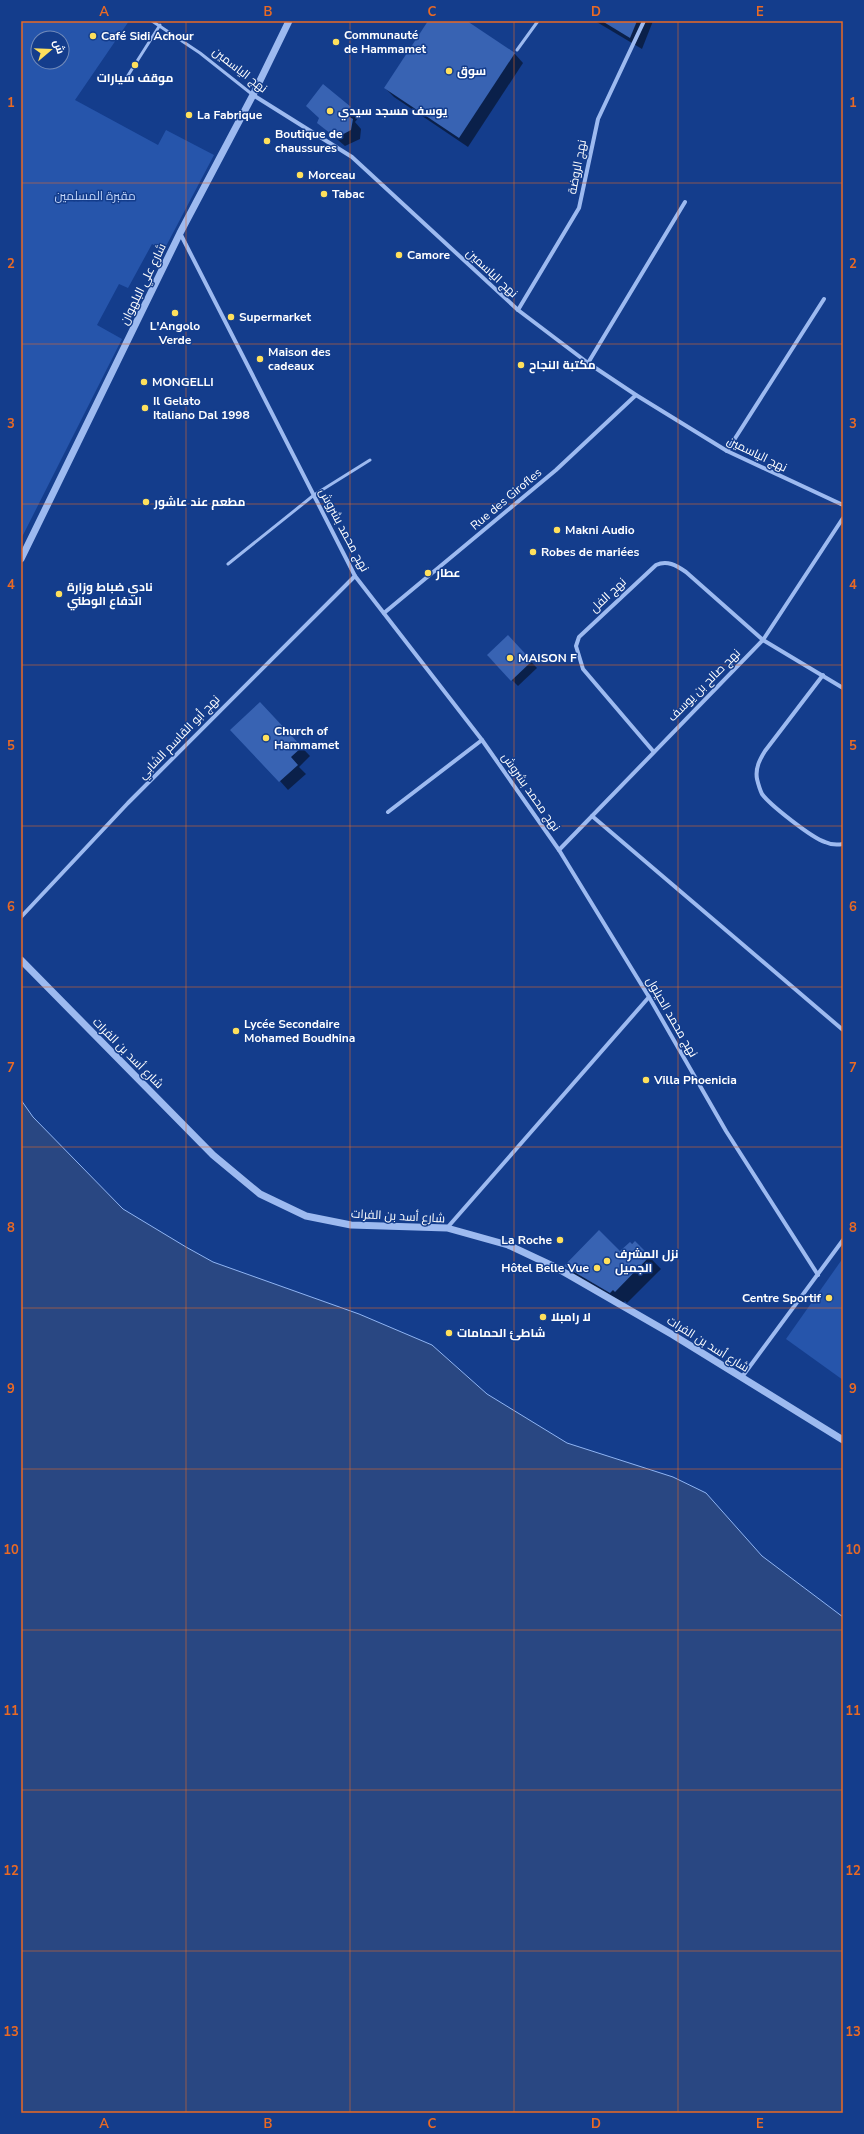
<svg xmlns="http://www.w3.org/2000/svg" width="864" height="2134" font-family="'Nunito Sans',Cairo,sans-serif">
	<rect width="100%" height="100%" fill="#143d8c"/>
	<g fill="#2655ab" fill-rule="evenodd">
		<path d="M21 21H129L75 100 158 145 166 130 214 155 164 250 152 244 128 288 119 284 97 325 122 339 21 539ZM38 38H62V62H38Z"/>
		<path d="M843 1258V1380L786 1339Z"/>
	</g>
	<path fill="#294782" stroke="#8fb4f3" d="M21 1100 33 1117 123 1209 186 1247 213 1262 359 1314 432 1345 487 1394 567 1443 673 1477 706 1493 762 1556 843 1617V2113H21Z"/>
	<g fill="#0007">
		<path d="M429 21H465L515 54 523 63 468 147 394 97 385 88Z"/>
		<path d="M595 21H653L642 49Z"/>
		<path d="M350 108 359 117 355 122 361 129 360 139 345 146 318 123Z"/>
		<path d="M508 637 537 668 518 686 488 656Z"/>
		<path d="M268 712 310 756 299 767 306 774 288 790 280 781Z"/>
		<path d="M635 1242 661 1269 627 1303 625 1301 622 1304 577 1278 565 1266 620 1252Z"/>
	</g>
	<g fill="#3863b3">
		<path d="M428 21H467L515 53 459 138 384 88Z"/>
		<path d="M602 21H637L630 38Z"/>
		<path d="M323 84 351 107 346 115 353 119 351 130 336 138 317 123 319 118 306 106Z"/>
		<path d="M508 635 532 661 511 681 487 655Z"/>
		<path d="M260 702 302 747 291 757 298 765 279 782 230 730Z"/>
		<path d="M599 1230 620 1251 630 1242 632 1244 635 1241 650 1256 615 1292 613 1290 610 1293 564 1266Z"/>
	</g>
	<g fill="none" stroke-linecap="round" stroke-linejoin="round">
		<g stroke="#9dbaf0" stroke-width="3">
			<path d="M152 21 200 53 253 95"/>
			<path d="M517 50 538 21"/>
			<path d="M127 77 160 25"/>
			<path d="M228 564 314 495 370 460"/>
		</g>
		<g stroke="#9dbaf0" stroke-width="4">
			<path d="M253 95 352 157 518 310 588 363 636 395 727 451 843 505"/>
			<path d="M180 233 355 576 482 740 559 850 649 997 726 1131 818 1275"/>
			<path d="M518 310 579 208 598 119 644 21"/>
			<path d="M588 363 685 202"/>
			<path d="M727 451 824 299"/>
			<path d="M384 613 556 470 636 395"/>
			<path d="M823 675 765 751C760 759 755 768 757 779 758 783 760 790 762 794 770 805 812 838 825 842 831 845 837 845 843 844"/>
			<path d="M653 751 583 669 576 646 579 637 656 565C667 560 676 565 686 572L763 640 843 688"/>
			<path d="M388 812 482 740"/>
			<path d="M592 816 843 1030"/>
			<path d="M559 850 763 640 843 518"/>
			<path d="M21 917 128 803 355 576"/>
			<path d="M447 1228 649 997"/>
			<path d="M742 1377 843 1240"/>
		</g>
		<g stroke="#9dbaf0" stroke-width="7">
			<path d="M21 559 180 233 253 95 289 21"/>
			<path d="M21 960 213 1155 260 1194 306 1216 351 1225 447 1228 508 1245 555 1267 673 1335 843 1440"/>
		</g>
	</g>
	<path fill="none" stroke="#ea6a24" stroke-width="1" stroke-opacity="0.55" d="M186 21V2113M350 21V2113M514 21V2113M678 21V2113M21 183H843M21 344H843M21 504H843M21 665H843M21 826H843M21 987H843M21 1147H843M21 1308H843M21 1469H843M21 1630H843M21 1790H843M21 1951H843"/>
	<g fill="#ffe05c" stroke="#143d8c" stroke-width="1.5">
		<circle cx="93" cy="36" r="4"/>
		<circle cx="336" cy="42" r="4"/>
		<circle cx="135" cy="65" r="4"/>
		<circle cx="449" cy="71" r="4"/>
		<circle cx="330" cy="111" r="4"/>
		<circle cx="189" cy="115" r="4"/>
		<circle cx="267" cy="141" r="4"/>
		<circle cx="300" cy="175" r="4"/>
		<circle cx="324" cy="194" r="4"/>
		<circle cx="399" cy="255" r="4"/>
		<circle cx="175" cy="313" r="4"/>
		<circle cx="231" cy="317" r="4"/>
		<circle cx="260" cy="359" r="4"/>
		<circle cx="521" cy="365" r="4"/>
		<circle cx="144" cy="382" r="4"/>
		<circle cx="145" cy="408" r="4"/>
		<circle cx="146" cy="502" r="4"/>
		<circle cx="557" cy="530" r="4"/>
		<circle cx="533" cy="552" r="4"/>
		<circle cx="428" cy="573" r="4"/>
		<circle cx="59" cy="594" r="4"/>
		<circle cx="510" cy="658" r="4"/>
		<circle cx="266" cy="738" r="4"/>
		<circle cx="236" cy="1031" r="4"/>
		<circle cx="646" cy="1080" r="4"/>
		<circle cx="560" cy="1240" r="4"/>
		<circle cx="607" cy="1261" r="4"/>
		<circle cx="597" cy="1268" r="4"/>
		<circle cx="829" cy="1298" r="4"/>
		<circle cx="543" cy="1317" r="4"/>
		<circle cx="449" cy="1333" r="4"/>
	</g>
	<g text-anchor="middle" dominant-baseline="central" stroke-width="3" stroke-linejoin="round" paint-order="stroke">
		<g font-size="12" font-weight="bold" fill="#fff" stroke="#143d8c" text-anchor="start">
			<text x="344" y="35">Communauté<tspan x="344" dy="14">de Hammamet</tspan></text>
			<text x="101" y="36">Café Sidi Achour</text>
			<text x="457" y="71">سوق</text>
			<text x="135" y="78" text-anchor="middle">موقف سيارات</text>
			<text x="338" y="111">يوسف مسجد سيدي</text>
			<text x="197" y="115">La Fabrique</text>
			<text x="275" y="134">Boutique de<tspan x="275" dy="14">chaussures</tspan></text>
			<text x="308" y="175">Morceau</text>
			<text x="332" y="194">Tabac</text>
			<text x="407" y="255">Camore</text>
			<text x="239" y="317">Supermarket</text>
			<text x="175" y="326" text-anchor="middle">L'Angolo<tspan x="175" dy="14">Verde</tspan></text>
			<text x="268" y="352">Maison des<tspan x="268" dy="14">cadeaux</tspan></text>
			<text x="529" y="365">مكتبة النجاح</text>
			<text x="152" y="382">MONGELLI</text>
			<text x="153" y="401">Il Gelato<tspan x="153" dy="14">Italiano Dal 1998</tspan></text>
			<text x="154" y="502">مطعم عند عاشور</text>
			<text x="565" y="530">Makni Audio</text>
			<text x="541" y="552">Robes de mariées</text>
			<text x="436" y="573">عطار</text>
			<text x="67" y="587">نادي ضباط وزارة<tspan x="67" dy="14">الدفاع الوطني</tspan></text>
			<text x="518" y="658">MAISON F</text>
			<text x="274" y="731">Church of<tspan x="274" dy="14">Hammamet</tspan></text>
			<text x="244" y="1024">Lycée Secondaire<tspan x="244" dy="14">Mohamed Boudhina</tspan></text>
			<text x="654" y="1080">Villa Phoenicia</text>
			<text x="552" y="1240" text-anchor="end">La Roche</text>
			<text x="615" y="1254">نزل المشرف<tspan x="615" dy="14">الجميل</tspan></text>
			<text x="589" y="1268" text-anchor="end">Hôtel Belle Vue</text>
			<text x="821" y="1298" text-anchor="end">Centre Sportif</text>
			<text x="551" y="1317">لا رامبلا</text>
			<text x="457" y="1333">شاطئ الحمامات</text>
		</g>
		<g font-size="12" fill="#fff" stroke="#143d8c">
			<text transform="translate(240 70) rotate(38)">نهج الياسمين</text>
			<text transform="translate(577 167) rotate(-79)">نهج الروضة</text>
			<text transform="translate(492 273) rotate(43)">نهج الياسمين</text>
			<text transform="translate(143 284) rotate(-64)">شارع علي البلهوان</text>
			<text transform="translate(757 454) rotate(26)">نهج الياسمين</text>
			<text transform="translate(506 499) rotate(-40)">Rue des Girofles</text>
			<text transform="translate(344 530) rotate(62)">نهج محمد بشروش</text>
			<text transform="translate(608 595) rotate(-43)">نهج الفل</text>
			<text transform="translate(704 685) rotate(-45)">نهج صالح بن يوسف</text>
			<text transform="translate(179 737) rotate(-46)">نهج أبو القاسم الشابي</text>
			<text transform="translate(531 792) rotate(55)">نهج محمد بشروش</text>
			<text transform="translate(672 1017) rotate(60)">نهج محمد الحيلول</text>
			<text transform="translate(128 1053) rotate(45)">شارع أسد بن الفرات</text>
			<text transform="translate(398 1216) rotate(3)">شارع أسد بن الفرات</text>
			<text transform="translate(708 1344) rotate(32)">شارع أسد بن الفرات</text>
		</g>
		<g font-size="12" fill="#c4d7fb" stroke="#143d8c">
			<text x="95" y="196">مقبرة المسلمين</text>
		</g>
	</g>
	<rect width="864" height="2134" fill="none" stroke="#143d8c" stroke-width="44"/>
	<g transform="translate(50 50) rotate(71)"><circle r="19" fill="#143d8c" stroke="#728bba"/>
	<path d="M0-3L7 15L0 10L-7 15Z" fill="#ffe05c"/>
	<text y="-6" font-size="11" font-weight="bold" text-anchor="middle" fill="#ffffff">ش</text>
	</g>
	<rect x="22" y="22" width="820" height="2090" fill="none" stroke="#ea6a24" stroke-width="1.5"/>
	<g font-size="13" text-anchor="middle" font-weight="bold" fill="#ea6a24">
		<text x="104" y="16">A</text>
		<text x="268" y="16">B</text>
		<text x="432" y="16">C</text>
		<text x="596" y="16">D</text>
		<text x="760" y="16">E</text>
		<text x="11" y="107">1</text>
		<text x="853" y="107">1</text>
		<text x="11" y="268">2</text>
		<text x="853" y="268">2</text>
		<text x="11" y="428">3</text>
		<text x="853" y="428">3</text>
		<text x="11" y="589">4</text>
		<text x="853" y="589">4</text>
		<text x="11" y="750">5</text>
		<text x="853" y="750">5</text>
		<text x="11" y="911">6</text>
		<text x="853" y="911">6</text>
		<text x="11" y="1072">7</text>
		<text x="853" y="1072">7</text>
		<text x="11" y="1232">8</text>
		<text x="853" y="1232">8</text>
		<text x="11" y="1393">9</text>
		<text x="853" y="1393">9</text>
		<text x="11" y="1554">10</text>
		<text x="853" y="1554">10</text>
		<text x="11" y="1715">11</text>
		<text x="853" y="1715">11</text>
		<text x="11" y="1875">12</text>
		<text x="853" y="1875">12</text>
		<text x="11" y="2036">13</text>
		<text x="853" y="2036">13</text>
		<text x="104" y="2128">A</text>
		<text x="268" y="2128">B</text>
		<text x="432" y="2128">C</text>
		<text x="596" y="2128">D</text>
		<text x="760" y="2128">E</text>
	</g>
</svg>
